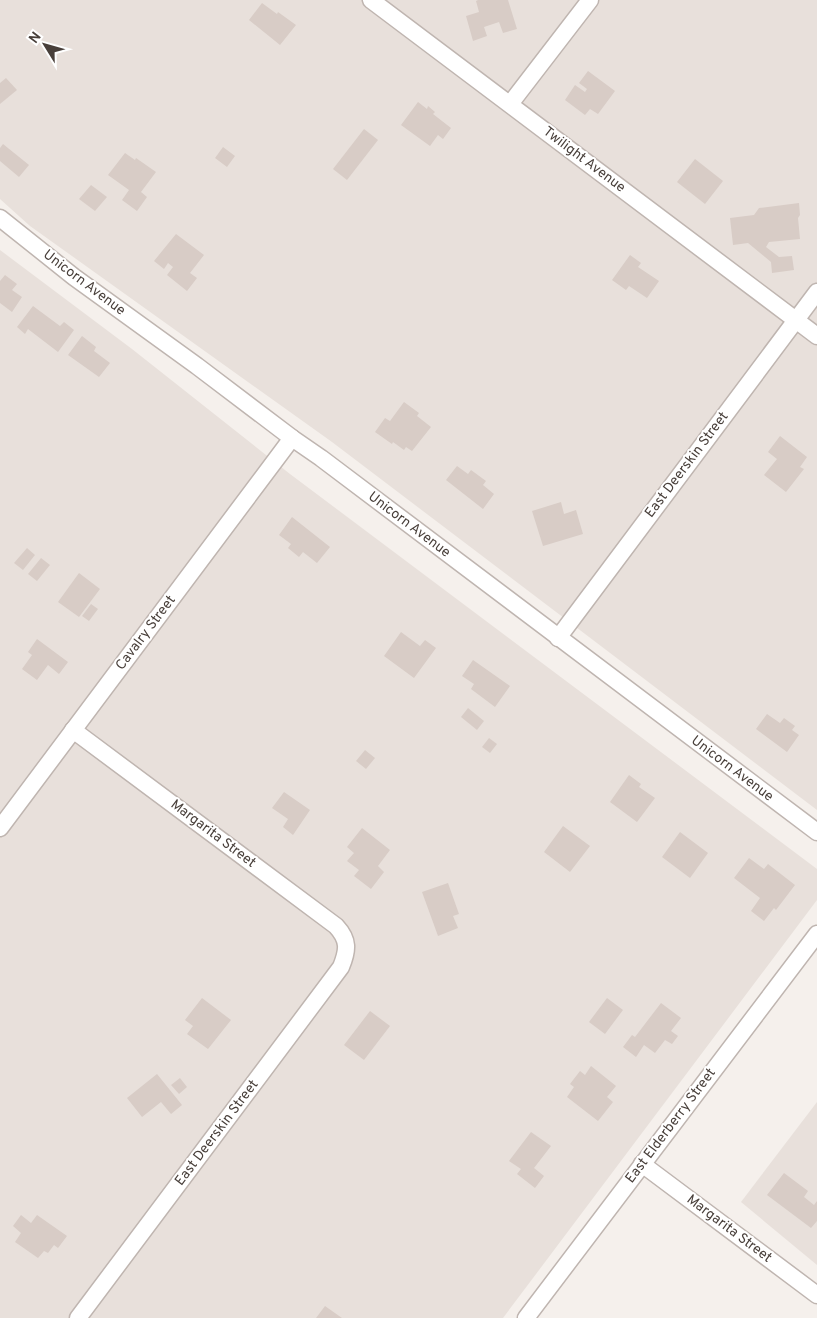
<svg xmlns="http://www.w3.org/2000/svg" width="817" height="1318" font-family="Overpass,sans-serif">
	<rect width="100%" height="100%" fill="#f5f0ec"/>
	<g fill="#e8e0db">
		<path d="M0 0H817V810L332 442 30 226 0 199Z"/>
		<path d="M0 250 132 349 290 474 817 869V900L503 1318H0Z"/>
		<path d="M817 1102V1265L741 1202Z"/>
	</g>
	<g fill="#d8ccc6">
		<path d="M478 0H508L517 29 503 33 499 22 484 27 487 36 473 41 466 16 479 12 476 1Z"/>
		<path d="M262 3 277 14 278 12 296 25 280 45 249 20Z"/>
		<path d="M588 71 615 91 598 114 590 109 585 115 565 100 575 85 585 92 587 89 579 83Z"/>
		<path d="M6 78 17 90 0 104V83Z"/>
		<path d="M418 102 427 109 428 106 435 112 433 114 451 128 443 139 438 135 430 146 401 125Z"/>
		<path d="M364 129 378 140 347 180 333 169Z"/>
		<path d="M3 144 29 165 19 177 0 161V148Z"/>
		<path d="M223 147 235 156 227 167 215 158Z"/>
		<path d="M125 153 135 160 136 158 156 172 141 192 147 197 137 211 122 200 129 190 108 175Z"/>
		<path d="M695 159 723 181 705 204 677 182Z"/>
		<path d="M91 185 107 197 95 211 79 199Z"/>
		<path d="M799 203 800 215 798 218 800 239 769 242 766 247 779 257 792 256 794 270 772 273 771 262 748 243 733 245 730 218 754 215 759 208Z"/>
		<path d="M176 234 204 255 190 273 197 278 187 291 167 275 173 267 168 263 164 269 154 261Z"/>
		<path d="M630 255 641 263 638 267 659 281 647 298 629 286 626 290 612 280Z"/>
		<path d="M5 275 17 284 12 290 22 297 12 312 0 303V281Z"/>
		<path d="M33 306 60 326 64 322 74 330 58 352 28 329 25 334 17 327Z"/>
		<path d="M82 336 96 347 94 351 110 363 99 377 68 355Z"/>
		<path d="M404 402 419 413 417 416 431 427 412 451 406 447 404 450 393 442 392 444 375 432 385 418 390 421Z"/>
		<path d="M780 436 807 457 800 467 804 469 786 492 764 475 777 459 768 452Z"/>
		<path d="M457 466 468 474 471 470 486 481 483 485 494 494 483 509 446 480Z"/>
		<path d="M561 502 564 514 576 510 583 534 543 546 532 511Z"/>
		<path d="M292 517 330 547 317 563 303 552 299 557 288 548 291 544 279 535Z"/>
		<path d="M27 548 35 555 23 570 14 563Z"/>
		<path d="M41 558 50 565 37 581 28 574Z"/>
		<path d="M79 573 100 589 79 617 58 602Z"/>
		<path d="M91 604 98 609 89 621 82 616Z"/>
		<path d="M401 632 420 646 425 640 436 648 414 678 384 656Z"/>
		<path d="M37 639 68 662 59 674 48 665 37 680 22 669 32 655 28 652Z"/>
		<path d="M473 660 510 686 495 707 471 689 474 684 462 676Z"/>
		<path d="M468 708 484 721 477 730 461 717Z"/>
		<path d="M767 714 780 723 784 718 795 726 792 730 799 735 787 752 756 729Z"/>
		<path d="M489 738 497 744 490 753 482 747Z"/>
		<path d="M365 750 375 758 366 769 356 761Z"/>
		<path d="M629 775 641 784 639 787 655 798 637 822 610 802Z"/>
		<path d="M284 792 310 810 293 835 283 827 288 819 272 808Z"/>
		<path d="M563 826 590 846 570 872 544 852Z"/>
		<path d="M362 828 390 850 378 866 384 872 371 889 354 876 359 870 347 861 354 853 347 847Z"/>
		<path d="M680 832 708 853 690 878 662 857Z"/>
		<path d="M749 858 764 869 768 864 795 885 776 910 774 908 764 921 751 911 760 898 734 878Z"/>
		<path d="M448 883 459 914 453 916 458 928 438 936 422 892Z"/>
		<path d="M202 998 231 1020 208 1049 187 1034 193 1026 185 1020Z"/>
		<path d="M607 998 623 1010 605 1034 589 1022Z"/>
		<path d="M661 1003 681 1018 671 1031 678 1036 672 1044 665 1040 655 1053 644 1045 636 1057 623 1047 632 1035 635 1037Z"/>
		<path d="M370 1011 390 1026 364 1060 344 1045Z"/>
		<path d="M591 1066 616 1086 607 1097 613 1102 598 1121 567 1097 574 1087 570 1084 580 1071 585 1075Z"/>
		<path d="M157 1074 182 1105 171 1114 161 1102 142 1117 127 1098Z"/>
		<path d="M180 1078 187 1087 179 1094 171 1085Z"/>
		<path d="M531 1132 551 1146 534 1168 544 1176 535 1188 517 1174 521 1169 509 1161Z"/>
		<path d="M784 1173 808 1191 804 1197 814 1205 817 1201V1221L811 1228 767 1195Z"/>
		<path d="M21 1215 31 1223 37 1215 67 1236 58 1248 54 1245 48 1253 44 1251 38 1258 15 1242 21 1233 13 1226Z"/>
		<path d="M325 1306 342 1318H316Z"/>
	</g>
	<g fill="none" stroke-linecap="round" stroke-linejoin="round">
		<g stroke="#bfb5b0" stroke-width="19">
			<g id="minor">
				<path d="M371 0 817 336"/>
				<path d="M510 104 590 0"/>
				<path d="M0 218 74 277 197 366 292 438 321 458 817 832"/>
				<path d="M558 638 817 292"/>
				<path d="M73 730 336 926C349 940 348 950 341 967L78 1318"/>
				<path d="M0 828 292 438"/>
				<path d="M642 1164 817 1295"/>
				<path d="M526 1318 817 934"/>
			</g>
		</g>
		<use href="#minor" stroke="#fff" stroke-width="16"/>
	</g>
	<g text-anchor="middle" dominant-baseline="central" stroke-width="4" stroke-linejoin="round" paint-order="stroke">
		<g font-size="14" fill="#483f3a" stroke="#fff">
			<text transform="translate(584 160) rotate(37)">Twilight Avenue</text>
			<text transform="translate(84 283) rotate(37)">Unicorn Avenue</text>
			<text transform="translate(687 465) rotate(-53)">East Deerskin Street</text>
			<text transform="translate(409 525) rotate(37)">Unicorn Avenue</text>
			<text transform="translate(146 633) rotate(-53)">Cavalry Street</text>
			<text transform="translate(732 769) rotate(37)">Unicorn Avenue</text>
			<text transform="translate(213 834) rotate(37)">Margarita Street</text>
			<text transform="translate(671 1126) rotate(-53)">East Elderberry Street</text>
			<text transform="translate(217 1133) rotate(-53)">East Deerskin Street</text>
			<text transform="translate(729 1229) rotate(37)">Margarita Street</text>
		</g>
	</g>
	<g transform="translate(45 45) rotate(307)" stroke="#ffffff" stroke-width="4" paint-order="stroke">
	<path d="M0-4L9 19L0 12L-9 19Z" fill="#483f3a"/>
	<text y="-8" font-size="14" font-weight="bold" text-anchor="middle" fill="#483f3a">N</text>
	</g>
</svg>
